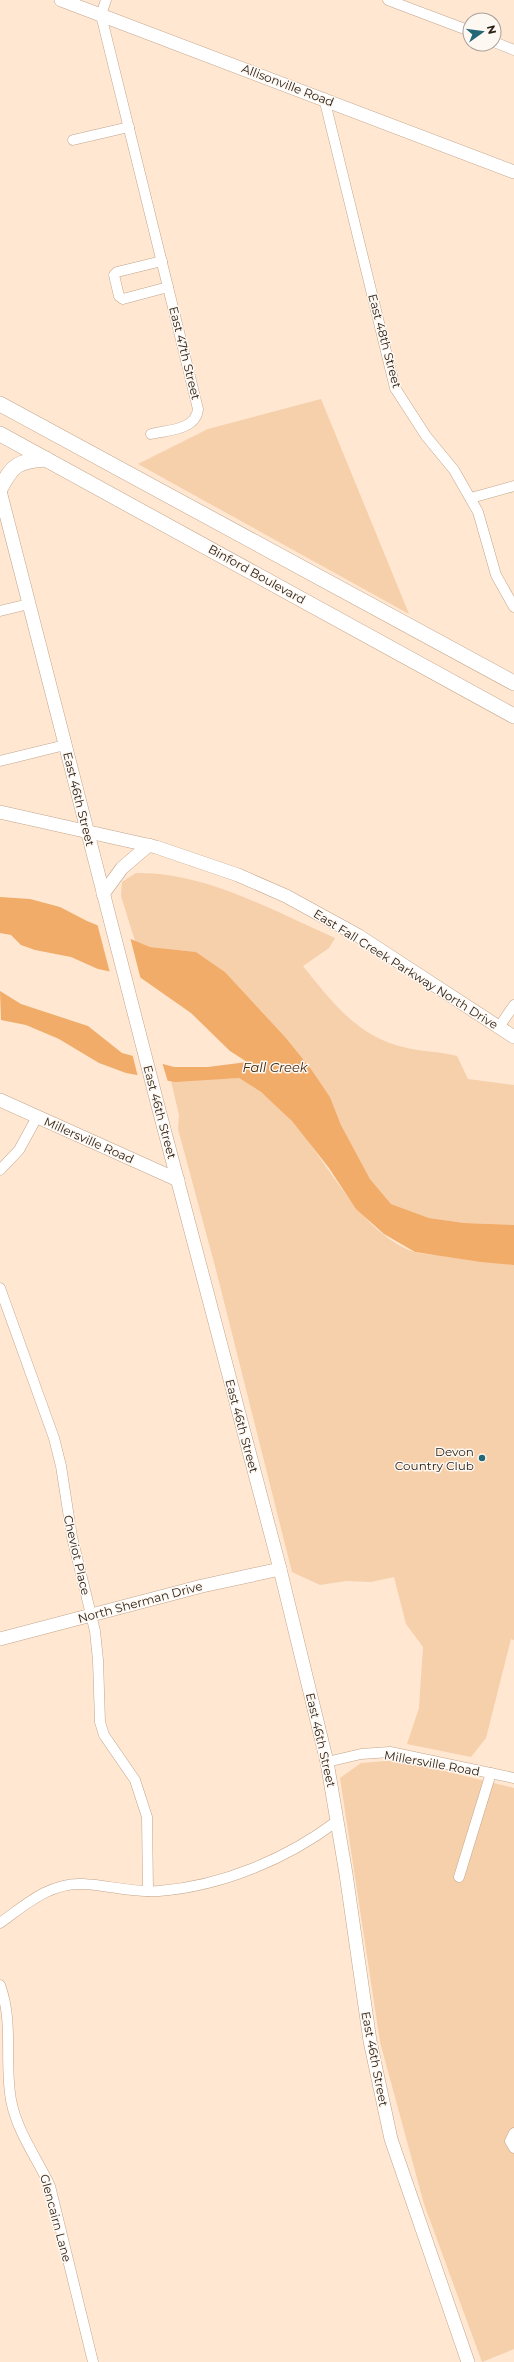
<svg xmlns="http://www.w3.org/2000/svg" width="514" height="2362" font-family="Montserrat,sans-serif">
	<rect width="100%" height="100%" fill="#ffe7d1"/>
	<g fill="#f6cfab">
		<path d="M321 399 409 614 138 464 208 429Z"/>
		<path d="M136 873C206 872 273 911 335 938L329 948 303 966C330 1000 358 1037 403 1047 420 1052 439 1051 457 1056L468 1079 514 1085V1225L464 1223 429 1218 391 1204 370 1179 341 1125 330 1097 311 1069 286 1038 225 972 196 952 150 947 135 941 121 896 122 882Z"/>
		<path d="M239 1078C259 1090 278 1104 293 1122 329 1164 360 1232 414 1252 424 1255 437 1254 448 1256 470 1259 491 1263 514 1265V1640L511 1639 486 1738 471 1757 407 1744 419 1708 423 1647 406 1624 394 1577 371 1582 346 1581 320 1585 292 1572 216 1270 178 1129 179 1115 171 1081Z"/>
		<path d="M399 1760 514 1788V2349L482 2362 424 2204 380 2042 340 1778 361 1763Z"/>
	</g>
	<path fill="#f0ac68" d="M0 897 30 899 60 907 87 921 150 947 196 952 225 972 286 1038 311 1069 330 1097 341 1125 370 1179 391 1204 429 1218 464 1223 514 1225V1265L481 1262 415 1252 384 1234 356 1209 329 1168 292 1121 261 1092 239 1078 175 1082 126 1073 99 1063 59 1039 26 1025 1 1020 0 991 21 1004 88 1026 122 1053 174 1067H208L247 1062 230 1051 191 1013 141 978 98 969 71 957 35 950 21 945 11 935 0 933Z"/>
	<g fill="#ffe7d1">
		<path d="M97 923 130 937 141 980 110 973Z"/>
		<path d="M132 1053 162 1062 168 1082 138 1077Z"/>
	</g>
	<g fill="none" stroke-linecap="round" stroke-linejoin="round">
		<g stroke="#c2a58b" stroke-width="11">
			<g id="street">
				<path d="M106 0 101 15 198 409C196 430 168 430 151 434"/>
				<path d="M388 0 470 31"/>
				<path d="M494 42 514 50"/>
				<path d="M324 98 395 388 426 436 454 470 478 512 496 575 514 607"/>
				<path d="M73 140 129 127"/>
				<path d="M162 261 117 272 114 275 119 296 123 299 168 287"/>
				<path d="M471 498 514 486"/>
				<path d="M0 611 29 604"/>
				<path d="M0 761 65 745"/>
				<path d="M499 1027 514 1005"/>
				<path d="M0 1170 19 1150 37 1117"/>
				<path d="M0 1288 54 1438 61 1466 72 1537 95 1631 98 1660 100 1722 104 1735 135 1780 147 1817 148 1891"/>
				<path d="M327 1762 361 1754 390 1752 514 1778"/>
				<path d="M459 1877 491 1773"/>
				<path d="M0 1923C25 1905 50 1882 83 1884 108 1885 133 1893 159 1891 222 1886 287 1859 337 1821"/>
				<path d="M0 1985C14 2023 4 2061 11 2100 17 2132 37 2158 50 2186L93 2362"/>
				<path d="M514 2133 510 2141 514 2148"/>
			</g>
		</g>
		<g stroke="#c2a58b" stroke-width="14">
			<g id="secondary">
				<path d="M61 0 514 172"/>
				<path d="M0 491 158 1106 280 1569 327 1762 346 1874 370 2041 391 2139 468 2362"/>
				<path d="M0 812 156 847 238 875 286 896 359 936 514 1037"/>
				<path d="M103 894 122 868 149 845"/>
				<path d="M0 1100 178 1180"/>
				<path d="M0 1639 202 1586 280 1569"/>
			</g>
		</g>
		<g stroke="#c2a58b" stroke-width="16">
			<g id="primary">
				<path d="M0 404 514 683"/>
				<path d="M0 434 514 716"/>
				<path d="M0 489C13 464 18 461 46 459"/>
			</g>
		</g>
		<use href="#street" stroke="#fff" stroke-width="10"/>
		<use href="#secondary" stroke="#fff" stroke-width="13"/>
		<use href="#primary" stroke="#fff" stroke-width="15"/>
	</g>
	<circle fill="#226877" stroke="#fef8f2" stroke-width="1.5" cx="482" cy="1458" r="4"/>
	<g text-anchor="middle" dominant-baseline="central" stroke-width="3" stroke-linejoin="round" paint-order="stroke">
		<g font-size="12" fill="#2d2218" stroke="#fef8f2">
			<text transform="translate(288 85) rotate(21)">Allisonville Road</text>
			<text transform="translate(385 341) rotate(75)">East 48th Street</text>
			<text transform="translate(185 353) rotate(76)">East 47th Street</text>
			<text transform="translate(257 574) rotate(29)">Binford Boulevard</text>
			<text transform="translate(79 799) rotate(76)">East 46th Street</text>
			<text transform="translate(406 969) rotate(32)">East Fall Creek Parkway North Drive</text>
			<text transform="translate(160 1112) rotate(75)">East 46th Street</text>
			<text transform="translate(89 1140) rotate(24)">Millersville Road</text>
			<text transform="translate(242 1426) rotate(75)">East 46th Street</text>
			<text transform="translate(77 1555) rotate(77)">Cheviot Place</text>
			<text transform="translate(140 1602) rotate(-15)">North Sherman Drive</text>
			<text transform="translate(321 1740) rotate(77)">East 46th Street</text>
			<text transform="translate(432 1763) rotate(10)">Millersville Road</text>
			<text transform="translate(375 2059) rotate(79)">East 46th Street</text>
			<text transform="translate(56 2218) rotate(75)">Glencairn Lane</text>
		</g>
		<g font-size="12" fill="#2d2218" stroke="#fef8f2" text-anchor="end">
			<text x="474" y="1451">Devon<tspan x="474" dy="14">Country Club</tspan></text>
		</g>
		<g font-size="13" font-style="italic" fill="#402507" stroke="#fef8f2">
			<text x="275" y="1067">Fall Creek</text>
		</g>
	</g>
	<g transform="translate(482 32) rotate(76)"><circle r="19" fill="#fef8f2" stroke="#aaa29b"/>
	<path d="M0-3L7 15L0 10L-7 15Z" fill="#226877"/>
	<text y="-6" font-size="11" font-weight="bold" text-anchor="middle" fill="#2d2218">N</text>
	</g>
</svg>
